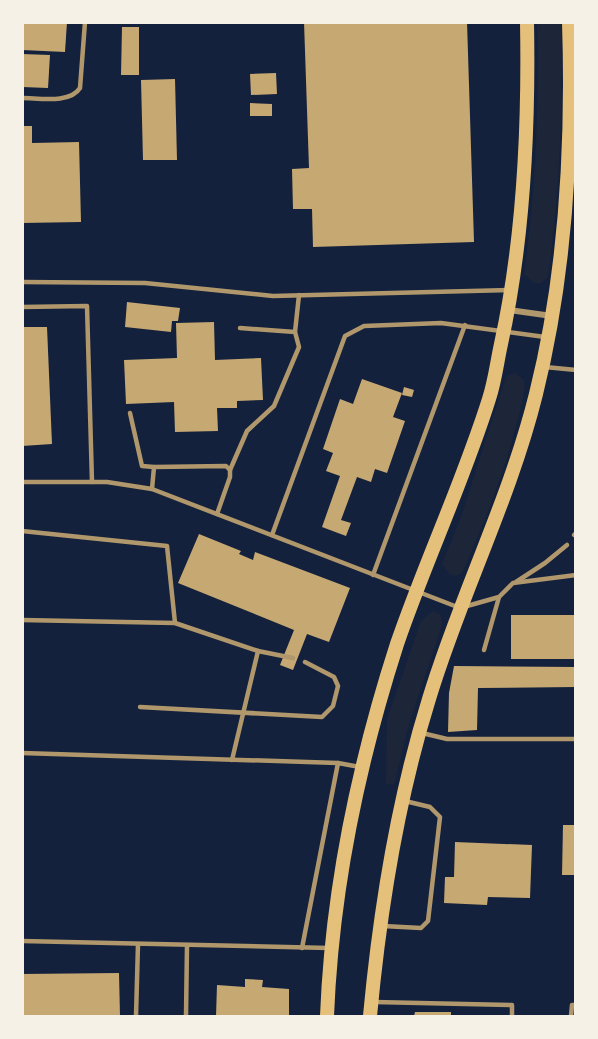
<svg xmlns="http://www.w3.org/2000/svg" width="598" height="1039" font-family="'Titillium Web',sans-serif">
	<rect width="100%" height="100%" fill="#14213d"/>
	<g fill="#1d2539">
		<path d="M537 23H561C563 108 560 192 548 277L541 283H534L524 274C536 190 539 107 537 23Z"/>
		<path d="M515 373 524 380 525 388C512 453 489 513 462 573L455 576 449 574 442 564 461 517 505 380 508 375Z"/>
		<path d="M433 611 441 615 442 625 409 724 394 785 386 784 387 719 421 621Z"/>
	</g>
	<g fill="#c6a872">
		<path d="M22 22H67L65 52 22 50Z"/>
		<path d="M304 22H467L474 242 313 247 312 209H293L292 169 309 168Z"/>
		<path d="M122 27H139V75H121Z"/>
		<path d="M22 54 50 55 48 88 22 87Z"/>
		<path d="M276 73 277 94 251 95 250 74Z"/>
		<path d="M175 79 177 160H143L141 80Z"/>
		<path d="M250 103 272 104V116H250Z"/>
		<path d="M22 126H32V143L79 142 81 222 22 223Z"/>
		<path d="M127 302 180 308 178 321H172L171 332 125 327Z"/>
		<path d="M214 322 215 360 261 358 263 400 237 401V408H217L218 431 175 432 174 402 126 404 124 360 177 358 176 323Z"/>
		<path d="M22 327H47L52 444 22 446Z"/>
		<path d="M362 379 402 393 393 417 405 421 387 473 375 469 371 482 357 477 341 520 351 523 346 536 322 527 340 476 326 471 333 453 323 449 340 399 353 404Z"/>
		<path d="M404 387 414 390 412 397 402 395Z"/>
		<path d="M199 534 241 551 239 554 253 560 255 552 350 588 329 642 307 634 293 670 280 665 294 630 178 583Z"/>
		<rect x="511" y="615" width="65" height="44"/>
		<path d="M454 666 576 667V687L478 688 477 730 448 732 449 693Z"/>
		<path d="M563 825H576V875H562Z"/>
		<path d="M455 842 532 845 530 898 488 897 487 905 444 903 445 877H454Z"/>
		<path d="M119 973 120 1016H22V974Z"/>
		<path d="M245 979 263 980 262 987 289 989V1016H216L217 985 245 987Z"/>
		<path d="M415 1012H451V1016H414Z"/>
	</g>
	<g fill="none" stroke-linecap="round" stroke-linejoin="round">
		<g stroke="#b1986c" stroke-width="4.5">
			<path d="M22 98C39 98 70 104 80 88L85 22"/>
			<path d="M22 282 145 283 273 296 510 290"/>
			<path d="M22 307 87 306 92 482"/>
			<path d="M295 332 299 295"/>
			<path d="M545 367 576 370"/>
			<path d="M130 413 142 466 154 467"/>
			<path d="M230 470 247 431 274 406 299 347 295 332 240 328"/>
			<path d="M22 482H107L152 489 460 608 499 597 513 583 576 575"/>
			<path d="M152 489 154 467 226 466 230 470V477L217 514"/>
			<path d="M22 531 167 546 175 623"/>
			<path d="M272 535 345 336 364 326 441 323 545 337"/>
			<path d="M574 535 576 533"/>
			<path d="M373 575 465 325"/>
			<path d="M516 582 545 563 567 545"/>
			<path d="M22 620 175 623 258 651 232 760"/>
			<path d="M484 650 499 597"/>
			<path d="M258 651 293 658"/>
			<path d="M140 707 322 717 333 706 338 686 334 677 305 662"/>
			<path d="M422 733 447 739H576"/>
			<path d="M22 753 338 763 360 767"/>
			<path d="M383 926 421 928 428 921 440 817 430 807 405 801"/>
			<path d="M22 941 329 948"/>
			<path d="M302 948 338 763"/>
			<path d="M374 1002 512 1005V1016"/>
			<path d="M136 1016 138 944"/>
			<path d="M186 1016 187 945"/>
			<path d="M571 1016 572 1005H576"/>
		</g>
		<path stroke="#b1986c" stroke-width="6" d="M509 310 552 316"/>
		<g stroke="#e5c07b" stroke-width="14">
			<path d="M327 1016C332 890 358 765 397 644 425 562 463 482 489 399 495 381 497 362 501 344 524 239 529 130 527 22"/>
			<path d="M370 1016C380 909 397 802 429 699 460 596 510 499 536 394 566 274 573 146 569 22"/>
		</g>
	</g>
	<rect width="598" height="1039" fill="none" stroke="#f6f1e7" stroke-width="48"/>
</svg>
